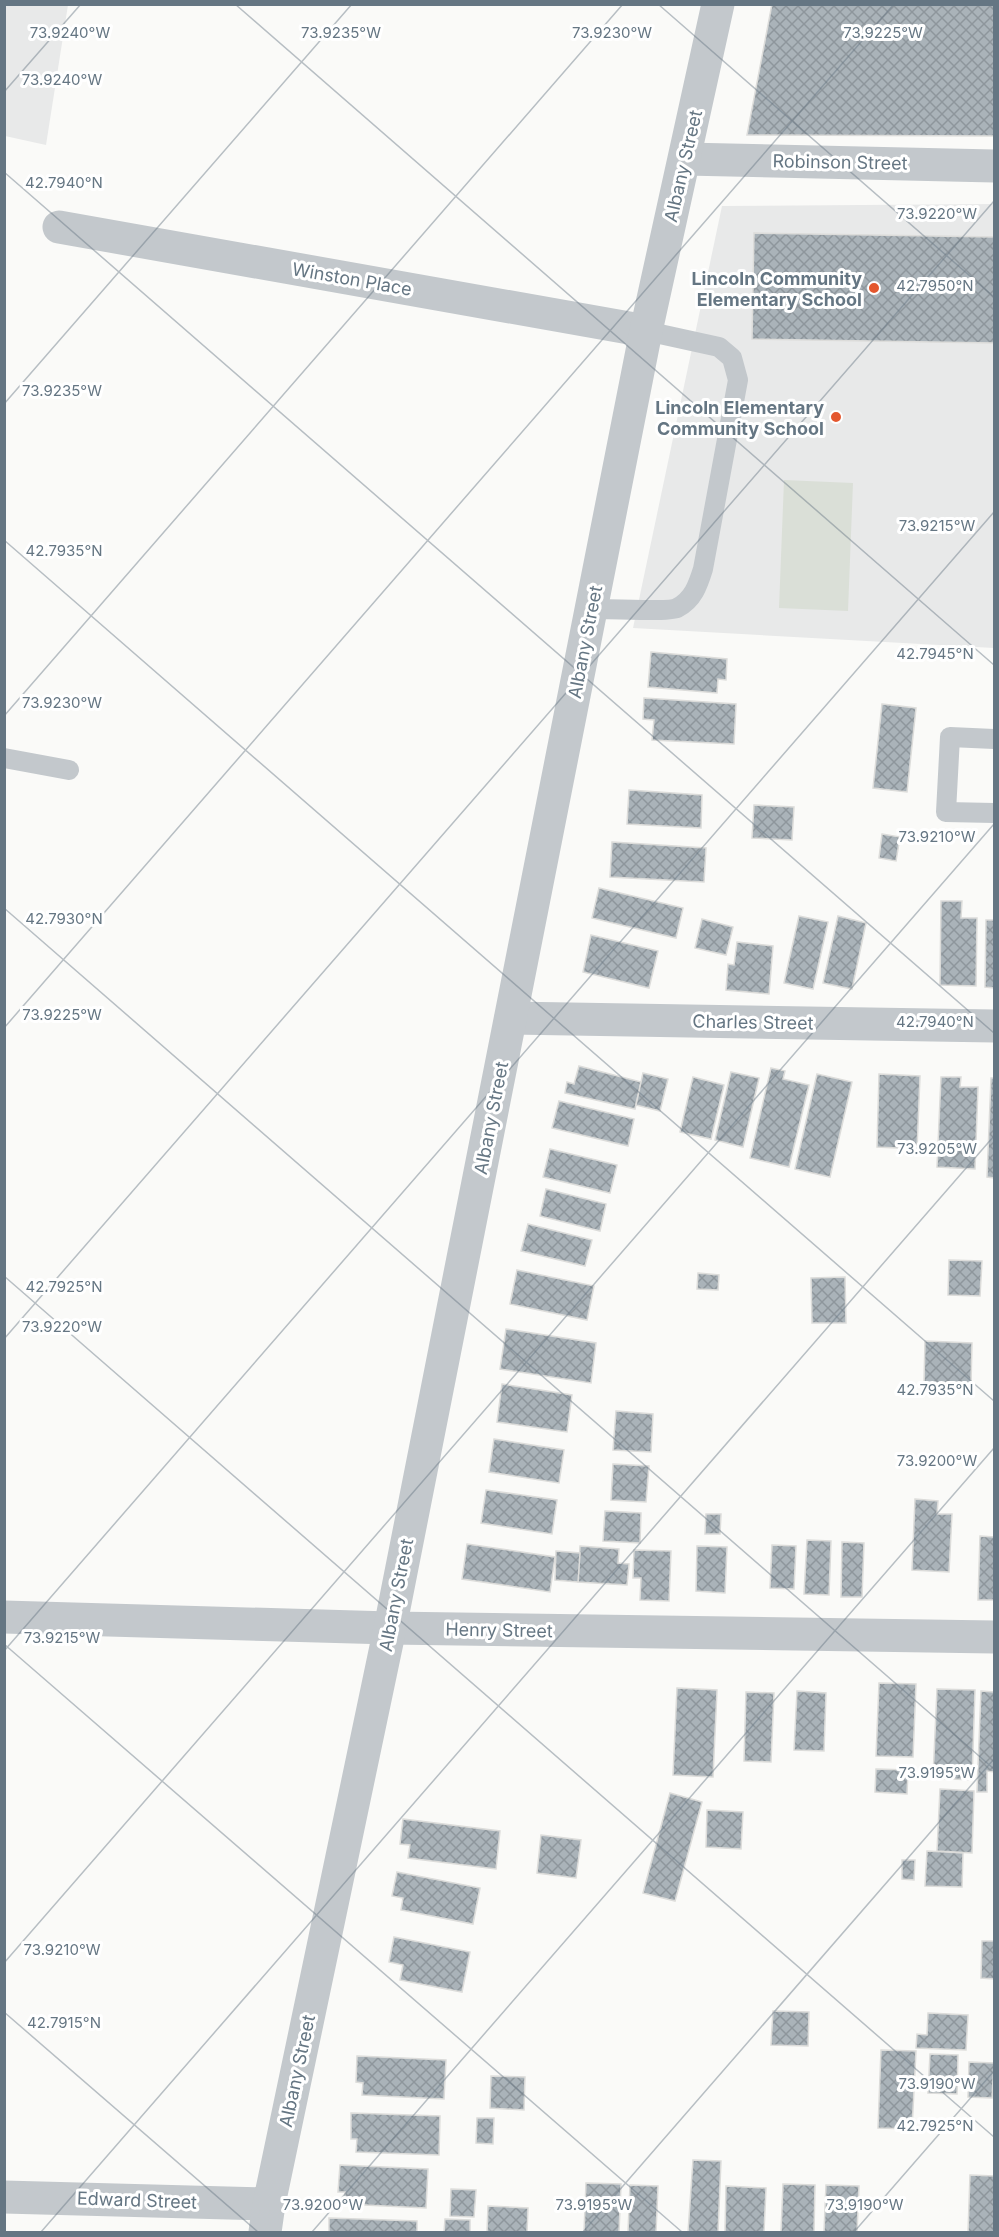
<svg xmlns="http://www.w3.org/2000/svg" width="999" height="2237" font-family="Inter,sans-serif">
	<defs>
		<pattern id="building-cross-hatch" width="8" height="8" patternUnits="userSpaceOnUse" patternTransform="scale(1.5)"><rect width="8" height="8" fill="#aab3b9"/><path d="M0 0l8 8M0 8l8-8" fill="none" stroke="#8e969c"/></pattern>
	</defs>
	<rect width="100%" height="100%" fill="#fafaf8"/>
	<g fill="#e8e9e9">
		<path d="M5 4 68 5 46 145 5 136Z"/>
		<path d="M994 204V648L633 628 722 206Z"/>
	</g>
	<path fill="#dadfd7" d="M784 480 853 483 848 611 779 608Z"/>
	<g fill="url(#building-cross-hatch)" stroke="#dcdcda" stroke-width="1.5">
		<path d="M772 4H994V136L747 135Z"/>
		<path d="M754 233 994 237V343L752 339Z"/>
		<path d="M651 652 727 659 726 680 718 679 717 693 648 687Z"/>
		<path d="M644 698 736 704 734 744 652 740 654 720 643 719Z"/>
		<path d="M882 704 916 708 907 792 873 788Z"/>
		<path d="M629 790 702 795 701 828 627 824Z"/>
		<path d="M754 805 794 807 792 840 752 838Z"/>
		<path d="M882 834 900 837 896 861 879 858Z"/>
		<path d="M612 842 706 848 704 882 610 877Z"/>
		<path d="M599 888 683 908 676 938 592 918Z"/>
		<path d="M941 901H962L961 918H977L976 986 940 985Z"/>
		<path d="M799 916 828 922 813 989 784 983Z"/>
		<path d="M838 916 866 923 852 989 823 983Z"/>
		<path d="M702 919 733 927 726 955 695 948Z"/>
		<path d="M986 920H994V988L985 987Z"/>
		<path d="M591 935 658 951 649 988 583 972Z"/>
		<path d="M737 942 773 946 769 994 726 990 728 964 734 965Z"/>
		<path d="M579 1066 641 1082 635 1109 565 1093 567 1082 574 1084Z"/>
		<path d="M771 1068 785 1071 783 1079 809 1085 789 1167 750 1158Z"/>
		<path d="M731 1072 759 1078 743 1147 715 1140Z"/>
		<path d="M643 1073 668 1079 660 1111 636 1105Z"/>
		<path d="M817 1074 852 1082 830 1177 795 1169Z"/>
		<path d="M879 1074 920 1076 917 1149 877 1147Z"/>
		<path d="M693 1077 724 1085 711 1139 680 1132Z"/>
		<path d="M941 1077H961L960 1087H978L975 1169 937 1167Z"/>
		<path d="M991 1078H994V1178L987 1177Z"/>
		<path d="M559 1101 634 1119 628 1146 552 1128Z"/>
		<path d="M550 1149 617 1165 610 1193 543 1177Z"/>
		<path d="M546 1189 606 1204 600 1231 540 1216Z"/>
		<path d="M528 1224 592 1240 585 1266 521 1251Z"/>
		<path d="M949 1260 982 1261 980 1296 948 1295Z"/>
		<path d="M517 1270 594 1286 587 1320 510 1304Z"/>
		<path d="M698 1273 719 1275 718 1290 697 1289Z"/>
		<path d="M845 1277 846 1323H812L811 1278Z"/>
		<path d="M506 1329 596 1343 591 1383 500 1369Z"/>
		<path d="M925 1341 972 1343 971 1385 924 1383Z"/>
		<path d="M502 1384 572 1395 567 1432 497 1422Z"/>
		<path d="M616 1411 653 1414 651 1452 613 1450Z"/>
		<path d="M494 1439 564 1450 559 1483 489 1472Z"/>
		<path d="M613 1464 649 1466 646 1502 611 1500Z"/>
		<path d="M486 1490 557 1500 552 1534 481 1523Z"/>
		<path d="M915 1499 938 1501 937 1514H952L949 1572 912 1570Z"/>
		<path d="M605 1511 641 1513 640 1543 603 1541Z"/>
		<path d="M706 1514H721L720 1534H705Z"/>
		<path d="M980 1536 994 1537V1600H978Z"/>
		<path d="M807 1540 831 1541 829 1595 804 1594Z"/>
		<path d="M842 1542 864 1543 862 1597H841Z"/>
		<path d="M467 1544 555 1557 550 1592 462 1579Z"/>
		<path d="M772 1545 796 1546 794 1589 770 1588Z"/>
		<path d="M580 1546 619 1549 618 1563 629 1564 627 1585 578 1582Z"/>
		<path d="M697 1546 727 1547 725 1593 696 1591Z"/>
		<path d="M634 1550 671 1551 669 1601 640 1600 641 1578H633Z"/>
		<path d="M556 1551 580 1553 578 1582 555 1580Z"/>
		<path d="M879 1683 916 1684 913 1757 876 1756Z"/>
		<path d="M677 1688 717 1690 713 1777 673 1775Z"/>
		<path d="M937 1689 975 1690 972 1780 933 1778Z"/>
		<path d="M797 1691 826 1693 824 1751 794 1750Z"/>
		<path d="M981 1691 994 1692V1772L987 1771V1792H977Z"/>
		<path d="M746 1692 774 1693 771 1762 744 1761Z"/>
		<path d="M876 1769 908 1770 907 1794 875 1792Z"/>
		<path d="M940 1789 974 1791 972 1853 937 1851Z"/>
		<path d="M670 1793 702 1802 675 1901 643 1893Z"/>
		<path d="M707 1810 743 1812 741 1849 706 1847Z"/>
		<path d="M403 1819 500 1831 496 1869 408 1858 410 1845 400 1844Z"/>
		<path d="M541 1835 581 1840 576 1878 537 1873Z"/>
		<path d="M927 1851 963 1853 962 1887 925 1886Z"/>
		<path d="M902 1860H915L914 1880 902 1879Z"/>
		<path d="M397 1872 480 1888 473 1924 401 1910 403 1898 392 1896Z"/>
		<path d="M394 1937 470 1952 462 1992 400 1980 403 1965 389 1962Z"/>
		<path d="M982 1941H994V1979L981 1978Z"/>
		<path d="M773 2011 809 2012 808 2046 771 2045Z"/>
		<path d="M928 2013 968 2015 966 2050 916 2048 917 2034 927 2035Z"/>
		<path d="M881 2050 916 2051 912 2129 878 2128Z"/>
		<path d="M930 2054 958 2055 957 2094 928 2093Z"/>
		<path d="M357 2056 446 2060 444 2099 362 2095 363 2083 356 2082Z"/>
		<path d="M969 2062 994 2063 992 2098 968 2097Z"/>
		<path d="M491 2076 525 2077 524 2110 490 2108Z"/>
		<path d="M351 2113 440 2116 439 2155 356 2152 357 2139H351Z"/>
		<path d="M477 2118H494L493 2144 476 2143Z"/>
		<path d="M693 2160 721 2161 718 2232H688Z"/>
		<path d="M340 2165 428 2169 426 2208 344 2204 345 2192H338Z"/>
		<path d="M970 2175 994 2176V2232H968Z"/>
		<path d="M586 2183 621 2184 619 2232H584Z"/>
		<path d="M783 2184 815 2185 814 2232H781Z"/>
		<path d="M630 2185 658 2186 656 2232H628Z"/>
		<path d="M826 2185 859 2186 857 2232H824Z"/>
		<path d="M726 2186 766 2188 764 2232H725Z"/>
		<path d="M451 2189 476 2190 474 2217 450 2216Z"/>
		<path d="M488 2206 528 2208 527 2232H487Z"/>
		<path d="M329 2218 417 2221V2232H329Z"/>
		<path d="M445 2219 470 2220V2232H444Z"/>
	</g>
	<g fill="none" stroke-linecap="round" stroke-linejoin="round">
		<g stroke="#c3c8cc" stroke-width="20">
			<path d="M591 609C606 609 669 612 677 608 693 600 698 585 703 569L738 380 732 358 719 347 646 331"/>
			<path d="M994 739 950 737 946 812 994 813"/>
			<path d="M4 758 69 770"/>
		</g>
		<g stroke="#c3c8cc" stroke-width="33">
			<path d="M685 159 994 166"/>
			<path d="M59 227 646 331"/>
			<path d="M511 1018 994 1026"/>
			<path d="M4 1617 390 1628 994 1637"/>
			<path d="M4 2197 269 2204"/>
		</g>
		<path stroke="#c3c8cc" stroke-width="33" d="M265 2232 269 2204 390 1628 646 331 718 4"/>
	</g>
	<path fill="none" stroke="#657683" stroke-width="1.5" stroke-opacity="0.45" d="M235 4 994 665M658 4 994 297M4 92 81 4M4 172 994 1033M4 404 352 4M4 540 994 1401M4 716 623 4M4 908 994 1769M4 1028 894 4M4 1276 994 2137M4 1339 994 201M4 1644 682 2232M4 1651 994 512M4 1963 994 824M4 2012 258 2232M41 2232 994 1136M312 2232 994 1448M583 2232 994 1759M854 2232 994 2071"/>
	<g fill="#e4572e" stroke="#fff" stroke-width="2">
		<circle cx="874" cy="288" r="6"/>
		<circle cx="836" cy="417" r="6"/>
	</g>
	<g text-anchor="middle" dominant-baseline="central" stroke-width="6" stroke-linejoin="round" paint-order="stroke">
		<g font-size="18" fill="#657683" stroke="#fff">
			<text transform="translate(840 162) rotate(1)">Robinson Street</text>
			<text transform="translate(683 166) rotate(-77)">Albany Street</text>
			<text transform="translate(352 279) rotate(10)">Winston Place</text>
			<text transform="translate(585 642) rotate(-79)">Albany Street</text>
			<text transform="translate(753 1022) rotate(1)">Charles Street</text>
			<text transform="translate(491 1118) rotate(-79)">Albany Street</text>
			<text transform="translate(396 1595) rotate(-79)">Albany Street</text>
			<text transform="translate(499 1630) rotate(1)">Henry Street</text>
			<text transform="translate(297 2071) rotate(-78)">Albany Street</text>
			<text transform="translate(137 2200) rotate(2)">Edward Street</text>
		</g>
		<g font-size="18" font-weight="bold" fill="#657683" stroke="#fff" text-anchor="end">
			<text x="862" y="278">Lincoln Community<tspan x="862" dy="21">Elementary School</tspan></text>
			<text x="824" y="407">Lincoln Elementary<tspan x="824" dy="21">Community School</tspan></text>
		</g>
	</g>
	<g font-size="15" text-anchor="middle" fill="#657683" stroke="#fff" stroke-width="6" stroke-linejoin="round" paint-order="stroke">
		<text x="70" y="38">73.9240°W</text>
		<text x="341" y="38">73.9235°W</text>
		<text x="612" y="38">73.9230°W</text>
		<text x="883" y="38">73.9225°W</text>
		<text x="62" y="85">73.9240°W</text>
		<text x="64" y="188">42.7940°N</text>
		<text x="937" y="219">73.9220°W</text>
		<text x="935" y="291">42.7950°N</text>
		<text x="62" y="396">73.9235°W</text>
		<text x="937" y="531">73.9215°W</text>
		<text x="64" y="556">42.7935°N</text>
		<text x="935" y="659">42.7945°N</text>
		<text x="62" y="708">73.9230°W</text>
		<text x="937" y="842">73.9210°W</text>
		<text x="64" y="924">42.7930°N</text>
		<text x="62" y="1020">73.9225°W</text>
		<text x="935" y="1027">42.7940°N</text>
		<text x="937" y="1154">73.9205°W</text>
		<text x="64" y="1292">42.7925°N</text>
		<text x="62" y="1332">73.9220°W</text>
		<text x="935" y="1395">42.7935°N</text>
		<text x="937" y="1466">73.9200°W</text>
		<text x="62" y="1643">73.9215°W</text>
		<text x="937" y="1778">73.9195°W</text>
		<text x="62" y="1955">73.9210°W</text>
		<text x="64" y="2028">42.7915°N</text>
		<text x="937" y="2089">73.9190°W</text>
		<text x="935" y="2131">42.7925°N</text>
		<text x="323" y="2210">73.9200°W</text>
		<text x="594" y="2210">73.9195°W</text>
		<text x="865" y="2210">73.9190°W</text>
	</g>
	<rect width="999" height="2237" fill="none" stroke="#657683" stroke-width="12"/>
</svg>
